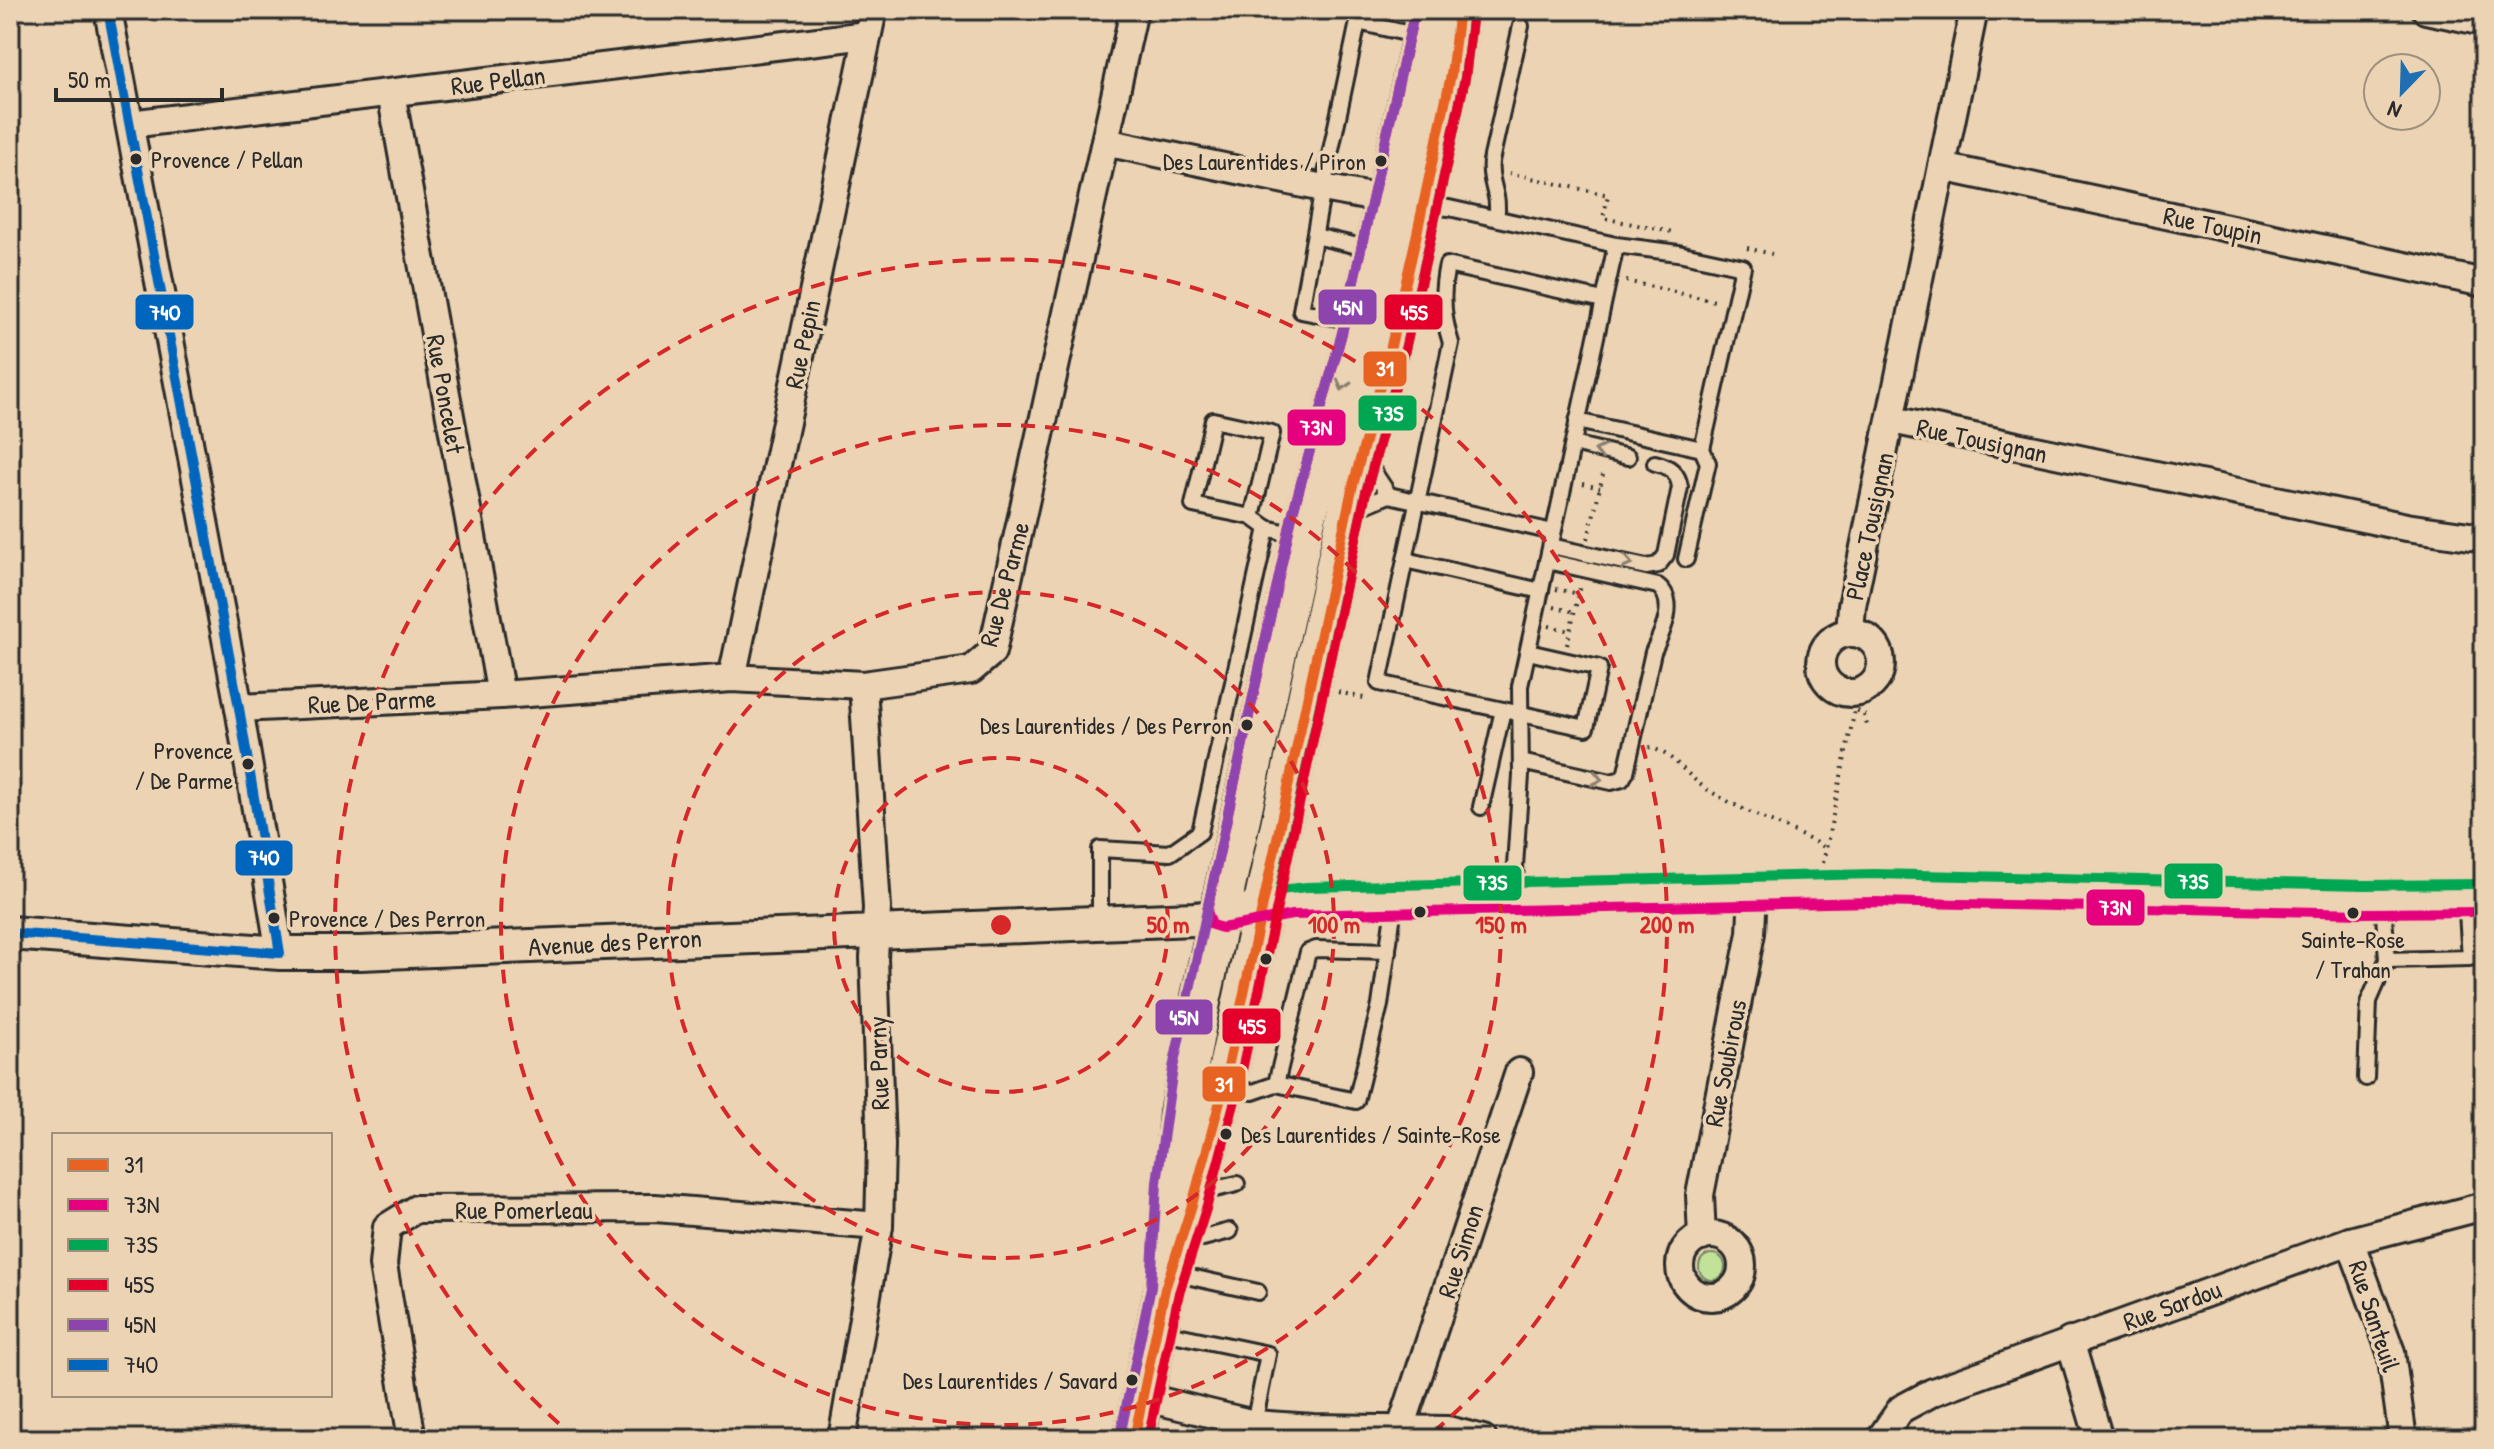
<svg xmlns="http://www.w3.org/2000/svg" width="2494" height="1449" font-family="'Patrick Hand',sans-serif">
	<rect width="100%" height="100%" fill="#ebd3b3"/>
	<filter id="ink" filterUnits="userSpaceOnUse"><feTurbulence type="fractalNoise" baseFrequency=".0125" numOctaves="2"/><feDisplacementMap in="SourceGraphic" scale="16" xChannelSelector="R" yChannelSelector="G"/><feConvolveMatrix kernelMatrix="1 2 1 2 8 2 1 2 1" color-interpolation-filters="sRGB"/></filter>
	<g filter="url(#ink)">
		<circle fill="#c2e29a" stroke="#768662" stroke-width="2" cx="1712" cy="1267" r="13"/>
		<g fill="none" stroke-linecap="round" stroke-linejoin="round">
			<g stroke="#2b2b2b" stroke-width="20">
				<g id="service">
					<path d="M1423 206 1449 208 1616 245 1678 253 1743 267 1702 449 1577 421"/>
					<path d="M1496 218C1501 195 1488 183 1491 161L1521 26"/>
					<path d="M1315 236 1375 250"/>
					<path d="M1358 322 1301 311 1323 188 1358 22 1423 37"/>
					<path d="M1573 444 1628 457"/>
					<path d="M1365 459 1389 495"/>
					<path d="M1353 510 1389 495 1553 532"/>
					<path d="M1252 517 1193 505 1213 420 1272 433 1252 517 1267 528"/>
					<path d="M1551 546 1646 567 1658 565 1666 555 1680 487C1678 472 1669 466 1655 463"/>
					<path d="M1686 559 1708 463 1702 449"/>
					<path d="M1405 560 1379 683 1586 728 1599 668 1528 652"/>
					<path d="M1541 591 1405 560 1451 343C1442 316 1441 292 1447 265L1603 300"/>
					<path d="M1521 762 1611 782 1622 779 1626 772 1653 652C1662 633 1678 602 1658 586L1547 561"/>
					<path d="M1481 807 1503 710"/>
					<path d="M1517 896 1515 866 1521 775 1520 686 1616 245"/>
					<path d="M2383 900 2387 960 2470 958 2466 898"/>
					<path d="M1100 921V849L1170 853 1200 832 1267 528 1299 536"/>
					<path d="M2366 1078 2369 1001 2387 960"/>
					<path d="M1276 1084 1308 952 1316 949 1388 951"/>
					<path d="M1226 1087 1253 1092 1276 1084 1356 1101 1380 1005 1395 899"/>
					<path d="M1198 1193 1237 1184"/>
					<path d="M1184 1234 1203 1238 1230 1231"/>
					<path d="M1173 1273 1258 1292"/>
					<path d="M1158 1331 1268 1354 1254 1424"/>
				</g>
			</g>
			<g stroke="#2b2b2b" stroke-width="32">
				<g id="minor">
					<path d="M108 10 239 708 280 953"/>
					<path d="M2426 10 2484 22"/>
					<path d="M391 93 501 695"/>
					<path d="M130 124 867 35"/>
					<path d="M1105 142 1323 188 1403 203"/>
					<path d="M1942 167 2484 283"/>
					<path d="M1892 420 2406 527 2484 538"/>
					<path d="M1850 633 1852 606 1974 10"/>
					<circle cx="1851" cy="663" r="30"/>
					<path d="M732 678 873 10"/>
					<path d="M239 708 501 695 732 678 863 685 971 670 992 652 1134 10"/>
					<circle cx="1711" cy="1266" r="31"/>
					<path d="M1702 1237 1700 1195 1751 933 1753 890"/>
					<path d="M2350 1241 2391 1352 2403 1439"/>
					<path d="M2070 1341 2099 1439"/>
					<path d="M1143 1397 1254 1424 1313 1428 1448 1430 1483 1439"/>
					<path d="M1400 1431 1519 1072"/>
					<path d="M412 1439 383 1265 387 1227 416 1209 655 1208 879 1226"/>
					<path d="M842 1439 879 1226 881 1145 874 958 877 908 863 685"/>
					<path d="M1880 1439 1901 1409 1933 1392 2350 1241 2484 1206"/>
				</g>
			</g>
			<g stroke="#2b2b2b" stroke-width="38">
				<path id="tertiary" d="M10 933 280 953H360C638 941 916 930 1194 919 1232 917 1268 902 1307 901L1874 888 2363 899 2484 898"/>
			</g>
			<g stroke="#2b2b2b" stroke-width="44">
				<g id="secondary">
					<path d="M1169 1230 1180 1113 1202 997 1306 519 1356 336 1429 10"/>
					<path d="M1134 1439 1165 1289 1192 1205 1224 1086 1352 489 1390 350 1416 238 1451 75 1459 10"/>
				</g>
			</g>
			<g stroke="#2b2b2b" stroke-width="4" stroke-dasharray="2 6" stroke-linecap="butt">
				<path d="M1509 173 1608 195 1603 218 1672 232"/>
				<path d="M1747 248 1772 254"/>
				<path d="M1626 281 1719 302"/>
				<path d="M1583 484 1600 488"/>
				<path d="M1588 539 1604 470"/>
				<path d="M1556 589 1579 594"/>
				<path d="M1554 607 1575 612"/>
				<path d="M1549 626 1570 631"/>
				<path d="M1567 645 1580 587"/>
				<path d="M1338 692 1368 699"/>
				<path d="M1649 747C1675 754 1687 777 1708 790 1745 813 1788 827 1826 848"/>
				<path d="M1823 863 1855 709 1864 715 1867 725"/>
			</g>
			<use href="#service" stroke="#ebd3b3" stroke-width="14"/>
			<use href="#minor" stroke="#ebd3b3" stroke-width="26"/>
			<use href="#tertiary" stroke="#ebd3b3" stroke-width="32"/>
			<use href="#secondary" stroke="#ebd3b3" stroke-width="38"/>
			<g stroke="#ebd3b3" stroke-width="16">
				<path id="bus-1" d="M1134 1439 1165 1289 1192 1205 1224 1086 1352 489 1390 350 1416 238 1451 75 1459 10"/>
			</g>
			<g stroke="#ebd3b3" stroke-width="16">
				<path id="bus-2" d="M1415 10 1342 333 1292 516 1207 911 1212 925 1222 928 1292 915 1874 902 2363 913 2484 912"/>
			</g>
			<g stroke="#ebd3b3" stroke-width="16">
				<path id="bus-3" d="M1473 12 1465 78 1430 241 1404 354 1366 492 1280 890 1307 887 1874 874 2363 885 2484 884"/>
			</g>
			<g stroke="#ebd3b3" stroke-width="16">
				<path id="bus-4" d="M1148 1439 1179 1293 1206 1209 1238 1089 1366 492 1404 354 1430 241 1465 78 1473 12"/>
			</g>
			<g stroke="#ebd3b3" stroke-width="16">
				<path id="bus-5" d="M1120 1436 1151 1287 1157 1182 1173 1068 1292 516 1342 333 1415 10"/>
			</g>
			<g stroke="#ebd3b3" stroke-width="16">
				<path id="bus-6" d="M10 933 280 953 239 708 108 10"/>
			</g>
			<use href="#bus-1" stroke="#e86222" stroke-width="10"/>
			<use href="#bus-2" stroke="#e5007d" stroke-width="10"/>
			<use href="#bus-3" stroke="#00a651" stroke-width="10"/>
			<use href="#bus-4" stroke="#e4002b" stroke-width="10"/>
			<use href="#bus-5" stroke="#8e44ad" stroke-width="10"/>
			<use href="#bus-6" stroke="#0065bd" stroke-width="10"/>
		</g>
		<defs><path id="oneway-chevron" d="M-2-3.5L2.5 0L-2 3.5" fill="none" stroke-width="1.6" stroke-linecap="round" stroke-linejoin="round" transform="scale(2)"/></defs>
		<g stroke="#8b7f6f">
			<use href="#oneway-chevron" transform="translate(1343 385) rotate(106)"/>
			<use href="#oneway-chevron" transform="translate(1600 451) rotate(-167)"/>
			<use href="#oneway-chevron" transform="translate(1627 563) rotate(13)"/>
			<use href="#oneway-chevron" transform="translate(1597 779) rotate(12)"/>
		</g>
	</g>
	<g fill="none" stroke="#d62828" stroke-width="4" stroke-dasharray="14 10">
		<circle cx="1001" cy="925" r="167"/>
		<circle cx="1001" cy="925" r="333"/>
		<circle cx="1001" cy="925" r="500"/>
		<path d="M577 1439A666 666 0 1 1 1425 1439"/>
	</g>
	<g fill="#2b2b2b" stroke="#ebd3b3" stroke-width="3">
		<circle cx="136" cy="159" r="7"/>
		<circle cx="1381" cy="161" r="7"/>
		<circle cx="1247" cy="725" r="7"/>
		<circle cx="248" cy="764" r="7"/>
		<circle cx="1420" cy="912" r="7"/>
		<circle cx="2353" cy="913" r="7"/>
		<circle cx="274" cy="918" r="7"/>
		<circle cx="1266" cy="959" r="7"/>
		<circle cx="1226" cy="1134" r="7"/>
		<circle cx="1132" cy="1380" r="7"/>
	</g>
	<g text-anchor="middle" dominant-baseline="central" stroke-width="7" stroke-linejoin="round" paint-order="stroke">
		<g font-size="24" fill="#2b2b2b" stroke="#ebd3b3" text-anchor="end">
			<text x="151" y="159" text-anchor="start">Provence / Pellan</text>
			<text x="1366" y="161">Des Laurentides / Piron</text>
			<text x="1232" y="725">Des Laurentides / Des Perron</text>
			<text x="233" y="750">Provence<tspan x="233" dy="30">/ De Parme</tspan></text>
			<text x="289" y="918" text-anchor="start">Provence / Des Perron</text>
			<text x="2353" y="939" text-anchor="middle">Sainte-Rose<tspan x="2353" dy="30">/ Trahan</tspan></text>
			<text x="1241" y="1134" text-anchor="start">Des Laurentides / Sainte-Rose</text>
			<text x="1117" y="1380">Des Laurentides / Savard</text>
		</g>
		<g font-size="26" fill="#2b2b2b" stroke="#ebd3b3">
			<text transform="translate(498 80) rotate(-7)">Rue Pellan</text>
			<text transform="translate(2213 225) rotate(12)">Rue Toupin</text>
			<text transform="translate(802 344) rotate(-78)">Rue Pepin</text>
			<text transform="translate(446 394) rotate(80)">Rue Poncelet</text>
			<text transform="translate(1982 440) rotate(12)">Rue Tousignan</text>
			<text transform="translate(1869 526) rotate(-78)">Place Tousignan</text>
			<text transform="translate(1004 584) rotate(-75)">Rue De Parme</text>
			<text transform="translate(372 701) rotate(-3)">Rue De Parme</text>
			<text transform="translate(615 942) rotate(-3)">Avenue des Perron</text>
			<text transform="translate(878 1063) rotate(-92)">Rue Parny</text>
			<text transform="translate(1725 1063) rotate(-79)">Rue Soubirous</text>
			<text x="524" y="1209">Rue Pomerleau</text>
			<text transform="translate(1460 1251) rotate(-72)">Rue Simon</text>
			<text transform="translate(2172 1305) rotate(-20)">Rue Sardou</text>
			<text transform="translate(2375 1316) rotate(72)">Rue Santeuil</text>
		</g>
	</g>
	<circle cx="1001" cy="925" r="12" fill="#d62828" stroke="#ebd3b3" stroke-width="4"/>
	<g font-size="24" text-anchor="middle" font-weight="bold" fill="#d62828" stroke="#ebd3b3" stroke-width="7" stroke-linejoin="round" paint-order="stroke">
		<text x="1168" y="933">50 m</text>
		<text x="1334" y="933">100 m</text>
		<text x="1501" y="933">150 m</text>
		<text x="1667" y="933">200 m</text>
	</g>
	<g stroke="#ebd3b3" stroke-width="3">
		<rect x="1317" y="288" width="61" height="38" rx="8" fill="#8e44ad"/>
		<rect x="134" y="293" width="61" height="38" rx="8" fill="#0065bd"/>
		<rect x="1383" y="293" width="61" height="38" rx="8" fill="#e4002b"/>
		<rect x="1362" y="350" width="46" height="38" rx="8" fill="#e86222"/>
		<rect x="1357" y="394" width="61" height="38" rx="8" fill="#00a651"/>
		<rect x="1286" y="408" width="61" height="39" rx="8" fill="#e5007d"/>
		<rect x="234" y="839" width="60" height="38" rx="8" fill="#0065bd"/>
		<rect x="2163" y="862" width="61" height="38" rx="8" fill="#00a651"/>
		<rect x="1462" y="864" width="61" height="38" rx="8" fill="#00a651"/>
		<rect x="2085" y="888" width="61" height="39" rx="8" fill="#e5007d"/>
		<rect x="1154" y="998" width="60" height="38" rx="8" fill="#8e44ad"/>
		<rect x="1221" y="1007" width="61" height="38" rx="8" fill="#e4002b"/>
		<rect x="1201" y="1065" width="46" height="38" rx="8" fill="#e86222"/>
	</g>
	<g font-size="22" text-anchor="middle" font-weight="bold" fill="#fff">
		<text x="1348" y="315">45N</text>
		<text x="165" y="320">74O</text>
		<text x="1414" y="320">45S</text>
		<text x="1385" y="376">31</text>
		<text x="1388" y="421">73S</text>
		<text x="1316" y="435">73N</text>
		<text x="264" y="865">74O</text>
		<text x="2193" y="889">73S</text>
		<text x="1492" y="890">73S</text>
		<text x="2115" y="915">73N</text>
		<text x="1184" y="1025">45N</text>
		<text x="1252" y="1034">45S</text>
		<text x="1224" y="1092">31</text>
	</g>
	<rect width="2494" height="1449" fill="none" stroke="#ebd3b3" stroke-width="40"/>
	<rect x="20" y="20" width="2454" height="1409" fill="none" stroke="#2b2b2b" stroke-width="3" filter="url(#ink)"/>
	<rect x="52" y="1133" width="280" height="264" fill="#ebd3b3" stroke="#9e907d" stroke-width="2"/>
	<rect x="68" y="1159" width="40" height="12" fill="#e86222" stroke="#9e907d" stroke-width="2"/>
	<text x="124" y="1173" font-size="24" fill="#2b2b2b">31</text>
	<rect x="68" y="1199" width="40" height="12" fill="#e5007d" stroke="#9e907d" stroke-width="2"/>
	<text x="124" y="1213" font-size="24" fill="#2b2b2b">73N</text>
	<rect x="68" y="1239" width="40" height="12" fill="#00a651" stroke="#9e907d" stroke-width="2"/>
	<text x="124" y="1253" font-size="24" fill="#2b2b2b">73S</text>
	<rect x="68" y="1279" width="40" height="12" fill="#e4002b" stroke="#9e907d" stroke-width="2"/>
	<text x="124" y="1293" font-size="24" fill="#2b2b2b">45S</text>
	<rect x="68" y="1319" width="40" height="12" fill="#8e44ad" stroke="#9e907d" stroke-width="2"/>
	<text x="124" y="1333" font-size="24" fill="#2b2b2b">45N</text>
	<rect x="68" y="1359" width="40" height="12" fill="#0065bd" stroke="#9e907d" stroke-width="2"/>
	<text x="124" y="1373" font-size="24" fill="#2b2b2b">74O</text>
	<g transform="translate(2402 92) rotate(203)"><circle r="38" fill="#ebd3b3" stroke="#9e907d" stroke-width="2"/>
	<path d="M0-6L14 30L0 20L-14 30Z" fill="#1f6fb2"/>
	<text y="-12" font-size="22" font-weight="bold" text-anchor="middle" fill="#2b2b2b">N</text>
	</g>
	<path d="M56 88v12h166v-12" fill="none" stroke="#2b2b2b" stroke-width="4"/>
	<text x="68" y="88" font-size="24" fill="#2b2b2b" stroke="#ebd3b3" stroke-width="6" paint-order="stroke">50 m</text>
</svg>
